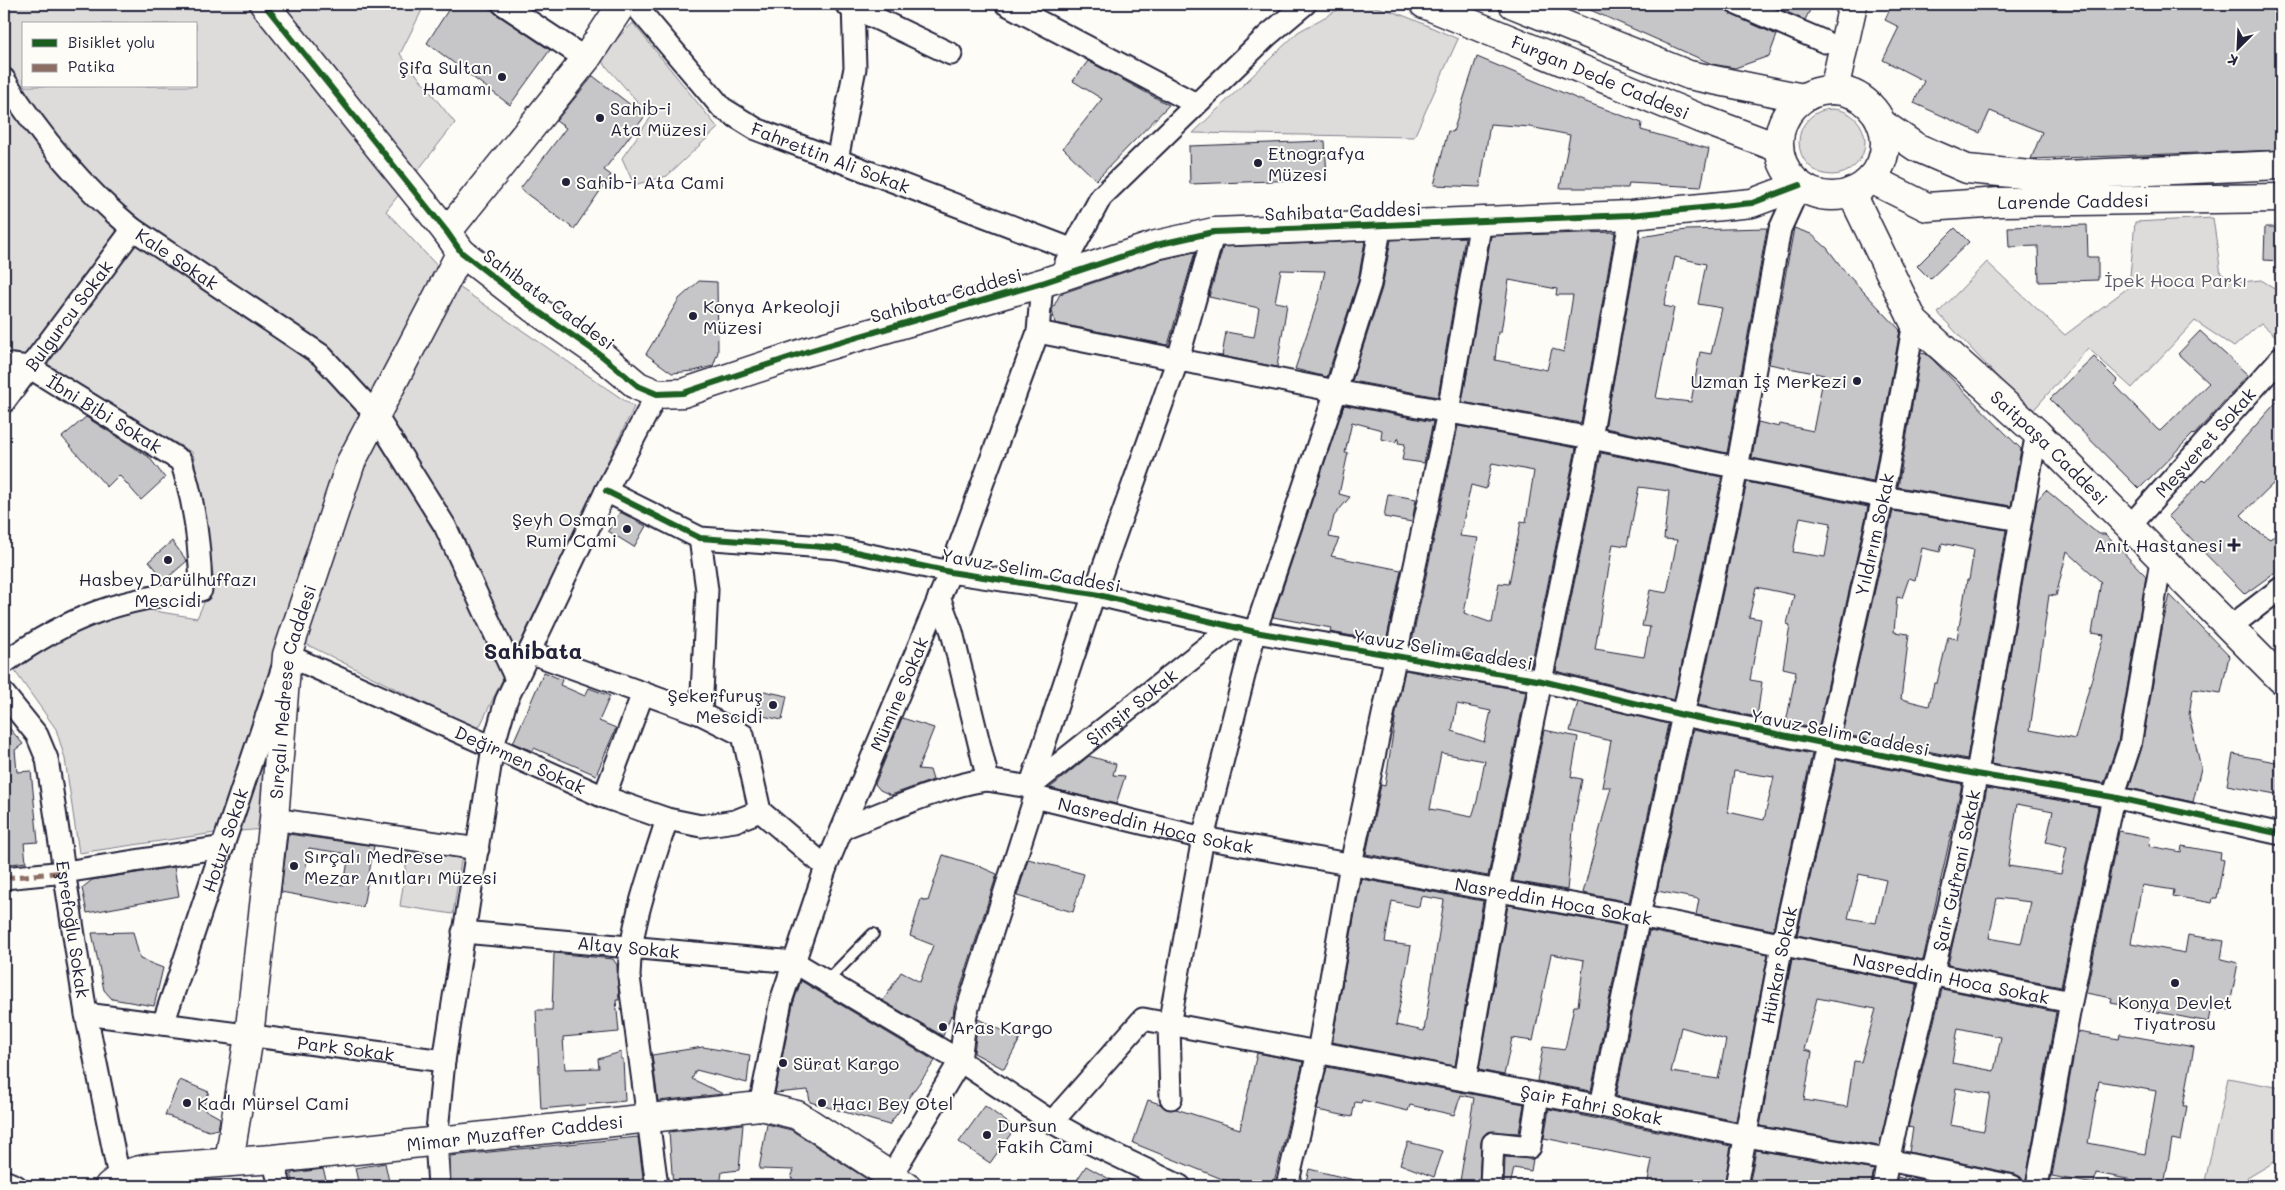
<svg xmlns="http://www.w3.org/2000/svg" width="2285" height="1190" font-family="Mali,sans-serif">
	<rect width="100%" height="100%" fill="#fdfcf7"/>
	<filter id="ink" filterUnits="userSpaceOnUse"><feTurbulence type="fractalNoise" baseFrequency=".02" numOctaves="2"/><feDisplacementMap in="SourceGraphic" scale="10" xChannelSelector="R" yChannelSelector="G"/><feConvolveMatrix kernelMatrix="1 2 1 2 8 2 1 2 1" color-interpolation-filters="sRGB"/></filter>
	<g filter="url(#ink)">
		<g fill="#dddcdb" stroke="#807f8b" fill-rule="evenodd">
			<path d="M4 4H425L400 54 455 123 386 211 453 283 634 407 478 730 300 641 278 828 215 833 79 853 65 759 56 729 14 670 68 629 130 607 197 618 214 581 193 453 51 369 4 375ZM24 24H196V86H24Z"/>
			<path d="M1348 4C1387 4 1422 24 1458 39L1414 137 1193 133 1298 32Z"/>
			<path d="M633 23 718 128 667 176 634 185 622 158 651 117 598 57Z"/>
			<circle cx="1832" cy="142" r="33"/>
			<path d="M2213 218 2221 274 2241 282 2261 280 2281 292V341L2261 323 2234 347 2195 321 2132 388 2088 348 2031 413 1938 313 1987 262 2065 335 2129 287 2135 222Z"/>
			<path d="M411 833 464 841 453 914 400 906Z"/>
			<path d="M2228 1078 2281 1088V1158L2234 1186H2204Z"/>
		</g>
		<g fill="#c6c6c8" stroke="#22223b" fill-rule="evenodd">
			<path d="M452 4H485L496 14 550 50 510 105 427 43Z"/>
			<path d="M1577 4H1725L1727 11 1732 15 1777 35 1769 56 1735 68 1712 64Z"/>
			<path d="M1768 4H1813L1805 20Z"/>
			<path d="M1892 4H2281V150L2031 159 2042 132 1990 111 1980 133 1914 103 1924 81 1883 60 1899 27 1885 20Z"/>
			<path d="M1477 57 1578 99 1642 123 1641 130 1709 149 1701 187 1629 183 1628 188H1560L1570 135 1530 127 1490 124 1480 187 1434 185 1448 131 1453 132Z"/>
			<path d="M1088 61 1169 105 1096 180 1063 148 1102 99 1073 81Z"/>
			<path d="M593 76 645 116 604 170 611 175 574 229 520 189 566 128 556 121Z"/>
			<path d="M1325 141 1327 179 1190 184 1189 146Z"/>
			<path d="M2087 225 2088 257H2098V280L2039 282 2038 246 2009 247 2008 227Z"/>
			<path d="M2265 227H2281V261L2264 260Z"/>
			<path d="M1767 228 1727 453 1605 428 1640 237 1686 230ZM1675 257 1706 264 1698 304 1722 308 1711 354 1700 352 1691 402 1656 398 1674 308 1664 306Z"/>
			<path d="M1794 228 1811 234 1827 248 1846 273 1900 330 1873 482 1752 458 1758 422 1779 427 1780 424 1813 431 1824 375 1769 364Z"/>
			<path d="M1955 228 1969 242 1930 279 1917 266Z"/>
			<path d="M1615 232 1581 423 1462 402 1491 236ZM1509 280 1557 289 1556 295H1573L1564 352 1552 349 1547 370 1495 360 1498 332H1501Z"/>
			<path d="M1465 237 1438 397 1352 381 1382 288 1391 240Z"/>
			<path d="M1365 241 1358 281 1327 377 1295 369 1318 301 1325 271 1281 270 1275 302 1287 304 1277 367 1222 356 1226 332 1254 337 1259 308 1209 297 1223 247Z"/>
			<path d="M1195 252 1168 345 1055 323 1052 310 1060 294 1160 260Z"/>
			<path d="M699 281 717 282 718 352 713 366 694 371 672 373 646 354 679 299Z"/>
			<path d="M2200 331 2248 375 2194 435 2193 434 2139 489 2050 399 2094 357 2118 381 2114 384 2157 429 2160 431 2209 383 2178 354Z"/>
			<path d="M1921 353 1926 354 1932 359 2021 449 2011 506 1898 487Z"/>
			<path d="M2281 397V476L2241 515 2257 531 2270 539 2281 529V568L2245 594 2168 516 2204 479 2206 481Z"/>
			<path d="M1344 405 1433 422 1424 463 1402 460 1405 444 1398 443 1399 438 1395 442 1381 439 1382 430 1352 422 1345 453H1348L1339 494 1350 497 1334 516 1329 537 1339 539 1331 556 1401 570 1386 642 1330 632 1331 628 1273 617Z"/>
			<path d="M86 417 149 457 165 478 141 500 119 475 107 487 62 437Z"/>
			<path d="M1458 426 1576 448 1531 666 1440 649V651L1411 646ZM1492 463 1534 471 1526 522 1521 521 1509 584 1499 583 1492 623 1464 613 1478 538 1460 536 1471 485 1486 489Z"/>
			<path d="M1601 453 1722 477 1674 700 1556 671ZM1639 487 1669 491 1664 539 1677 540 1667 593 1650 590 1642 626 1650 627 1644 657 1595 649 1613 544 1627 546Z"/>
			<path d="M1747 482 1868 507 1818 729 1786 723 1796 671 1783 668 1790 625 1787 624 1794 595 1756 587 1749 617 1761 619 1750 680 1762 682 1757 717 1698 705ZM1800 517 1831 523 1825 557 1793 552Z"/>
			<path d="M2046 490 2098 534H2105L2146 576 2118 742 2104 783 1991 764 2037 500ZM2067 551 2101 582 2092 633 2104 635 2075 739 2030 730 2049 595 2056 596Z"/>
			<path d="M1388 494 1416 499 1412 522 1384 517Z"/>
			<path d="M1893 511 2006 530 1967 759 1842 734ZM1942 543 1974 550 1969 580H1967L1957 639 1948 637 1937 683H1934L1929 706 1901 699 1909 634 1894 632 1897 597 1902 598 1909 578 1915 580 1922 548 1940 552Z"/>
			<path d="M620 512 646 526 634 547 608 531Z"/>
			<path d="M172 541 187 561 165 580 149 561Z"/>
			<path d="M2170 595 2229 656 2221 693 2193 689 2189 715 2201 768 2193 802 2129 788 2142 747 2163 624Z"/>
			<path d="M1405 670 1462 682V680L1526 691 1488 876 1366 854 1381 785 1385 786 1396 713ZM1457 704 1491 711 1484 742 1452 731ZM1441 753 1485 761 1477 801 1472 817 1430 809Z"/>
			<path d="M544 672 562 680 560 685 585 696 589 688 610 696 599 721 616 728 596 775 534 748 533 751 513 743Z"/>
			<path d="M764 691 787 696 782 720 758 715Z"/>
			<path d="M1578 702 1668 724 1629 902 1583 893 1611 787H1602L1611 741 1570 731Z"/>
			<path d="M902 718 934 728 918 769 930 770 933 780 891 795 880 790 875 784Z"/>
			<path d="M4 722 23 744 15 750 17 772 31 771 38 842 24 843 26 862 4 865Z"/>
			<path d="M1544 730 1578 737 1571 777 1582 779 1574 821 1567 890 1513 881Z"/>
			<path d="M1693 730 1812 754 1773 930 1696 915 1699 899 1657 891ZM1734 771 1774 777 1764 820 1728 812Z"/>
			<path d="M2233 754 2281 763V795L2227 785Z"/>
			<path d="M1089 756 1116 764 1113 775 1125 776 1116 804 1050 788Z"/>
			<path d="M1837 759 1962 784 1923 960 1797 935ZM1859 874 1886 880 1876 923 1848 918Z"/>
			<path d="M1987 788 2098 807 2061 987 1948 965ZM2017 804 2053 811 2046 842 2067 847 2061 874 2008 866ZM1997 898 2031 902 2021 944 1989 938Z"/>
			<path d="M2119 831 2150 837 2149 846 2181 852 2182 846 2221 853 2220 859 2224 860 2217 898H2213L2212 903 2173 896 2174 890 2142 885 2131 943 2185 953 2188 935 2224 941 2221 959 2238 963 2229 1010 2212 1007 2209 1022 2111 1003 2112 998 2086 993Z"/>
			<path d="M288 834 374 846 363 907 281 892ZM309 848 349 854 344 885 304 878Z"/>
			<path d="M943 855 976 865 997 874 954 1008 953 1018 951 1015 943 1036 883 1001 901 972 920 982 933 945 910 936 921 899 928 901Z"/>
			<path d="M1028 859 1084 874 1073 912 1017 896Z"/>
			<path d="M174 867 179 896 87 913 82 888 92 880Z"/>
			<path d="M1361 879 1483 901 1455 1066 1332 1042ZM1421 896 1444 900 1424 1031 1396 1025 1411 946 1385 942 1392 901 1419 907Z"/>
			<path d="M1508 905 1624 926 1591 1091 1537 1081 1543 1047 1565 1050 1574 1006H1578L1584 960 1551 954 1533 1041 1512 1038 1504 1075 1479 1070Z"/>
			<path d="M1649 931 1768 954 1736 1121 1616 1096ZM1681 1027 1726 1040 1718 1079 1671 1072Z"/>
			<path d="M133 932 140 959 163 968 154 1006 112 999 104 990 92 933Z"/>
			<path d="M554 953 613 959 617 965 619 1000H616L619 1032 563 1037 565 1069 599 1068 598 1059 621 1052V1059H623L625 1101 541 1109 536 1010H552Z"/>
			<path d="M1792 959 1917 984 1879 1146 1760 1126ZM1817 998 1876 1009 1861 1062 1854 1061 1847 1107 1804 1100 1812 1052 1804 1050Z"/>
			<path d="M801 981 935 1061 889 1125 810 1102 808 1090 775 1093 793 1004Z"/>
			<path d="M1942 989 2056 1012 2025 1185 2021 1177 2015 1174 1909 1152 1913 1128 1908 1127ZM1958 1028 2001 1037 1994 1071 1952 1063ZM1956 1088 1990 1094 1984 1131 1950 1125Z"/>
			<path d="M978 1019 1020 1039 1004 1069 974 1053Z"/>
			<path d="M2078 1032 2119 1039 2120 1034 2194 1047 2183 1106H2187L2181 1141 2172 1139 2164 1186 2096 1173 2094 1184 2052 1176ZM2099 1081 2156 1091 2145 1154 2088 1143Z"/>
			<path d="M703 1047 750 1055 747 1083 696 1070 692 1079 723 1094 658 1101 652 1055Z"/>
			<path d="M1257 1053 1303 1062 1273 1186H1248L1227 1181 1133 1143 1148 1100 1160 1104 1166 1109H1176L1240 1129Z"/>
			<path d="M1327 1067 1524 1104 1519 1133 1487 1132 1481 1142 1479 1184 1460 1181 1474 1098 1461 1095 1454 1115 1410 1105 1408 1111 1362 1100 1361 1103 1355 1102 1352 1117 1317 1110Z"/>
			<path d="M180 1080 209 1092 202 1108 220 1118 218 1129 209 1131 165 1115Z"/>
			<path d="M985 1106 1015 1128 990 1163 959 1142Z"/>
			<path d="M1549 1109 1731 1146 1724 1186H1647L1652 1160 1544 1138Z"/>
			<path d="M743 1124 739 1170 722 1172 720 1186H673L669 1132Z"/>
			<path d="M767 1124 791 1130 873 1183V1186H804L791 1178 794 1170 759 1169Z"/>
			<path d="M638 1137 644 1186H451L450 1156Z"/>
			<path d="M1408 1142 1443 1151 1434 1177 1400 1164Z"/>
			<path d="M1756 1150 1874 1170 1871 1186H1749Z"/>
			<path d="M1505 1157 1533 1159 1531 1171 1514 1168 1510 1186 1504 1185Z"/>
			<path d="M385 1163 390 1186H359L355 1168Z"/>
			<path d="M1086 1166 1122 1186H1073Z"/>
			<path d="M323 1169 328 1186H294L291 1173Z"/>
			<path d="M1309 1169 1358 1181 1357 1186H1305Z"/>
			<path d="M1904 1176 1952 1186H1896L1898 1177 1904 1179Z"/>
		</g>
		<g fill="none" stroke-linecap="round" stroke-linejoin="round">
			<g stroke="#22223b" stroke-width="14">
				<path id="lane" d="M827 981 873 934"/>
			</g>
			<g stroke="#22223b" stroke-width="25">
				<g id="street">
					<path d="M503 4 586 59"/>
					<path id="s1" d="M634 4 722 108 756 129 1071 249"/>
					<path d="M846 4 951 54"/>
					<path d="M1006 4 1196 104"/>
					<path d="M1737 4 1825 42"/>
					<path id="s2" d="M4 79C39 135 82 187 133 229L321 355 375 414 445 526 516 679"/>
					<path d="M837 160 855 68 853 4"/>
					<path d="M1066 262 1101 197 1267 36 1305 4"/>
					<path d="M1038 332 1336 391 1591 438 1883 497 2020 520"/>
					<path id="s3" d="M4 364 29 367 181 461C195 503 200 546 201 590 120 599 71 615 4 663"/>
					<path id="s4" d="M4 402 133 229"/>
					<path d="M606 491 700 538 837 548 950 572 1094 594 1255 632 1542 681 1683 715 1976 774 2113 797 2281 834"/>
					<path id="s5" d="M2129 527 2281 358"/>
					<path d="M700 538 707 590 701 714"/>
					<path d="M939 597 952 632 988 780"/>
					<path d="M2230 627 2281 588"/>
					<path d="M529 652 701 714 743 735 760 811 826 867"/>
					<path id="s6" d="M4 694 37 735 47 759 86 1014 119 1177"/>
					<path d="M604 797 643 693"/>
					<path id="s7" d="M1035 797 1203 838 1639 916 2071 1002"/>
					<path d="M274 819 478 849"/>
					<path id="s8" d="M843 828C885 812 942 786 985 780 990 780 1022 786 1030 787L1232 627"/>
					<path d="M4 878 65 872 223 847"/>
					<path id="s9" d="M463 932 794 962 960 1061 1052 1122 1086 1141 1180 1186"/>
					<path id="s10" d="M86 1014 444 1061"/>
					<path id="s11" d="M163 1024 287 655 604 797 667 819 701 826 735 821 760 811"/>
					<path d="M1465 1080 1498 890 1591 438 1631 215"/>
					<path d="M1171 1098 1169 1025 1203 838 1255 632 1336 391 1370 284 1381 224"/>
					<path id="s12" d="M760 1106 781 1001 826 867 950 572 1038 332 1042 283"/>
					<path d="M1601 1106 1639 916 1737 469 1780 229 1800 185"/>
					<path id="s13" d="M1052 1122 1143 1019 1601 1106 1746 1136 1888 1160 2012 1186"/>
					<path d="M273 1159 280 1186"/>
					<path d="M4 1181 16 1186"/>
					<path d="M439 1186 436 1141 444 1061 493 747 506 701 606 491 657 394"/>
					<path d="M657 1186 629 977C630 922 651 871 667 819"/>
					<path d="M885 1186 960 1061 966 1014 1035 797 1030 787 1094 594 1178 359 1214 232"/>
					<path d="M1287 1186 1318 1052 1351 864 1448 412 1481 221"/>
					<path d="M1491 1186 1493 1143 1530 1147 1538 1095"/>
					<path id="s14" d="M1736 1186 1782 945 1883 497 1914 322"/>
					<path id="s15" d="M1883 1186C1903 1086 1930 988 1953 889 1987 739 2007 585 2037 433"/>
					<path d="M2037 1186 2071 1002 2113 797 2130 745 2161 561"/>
				</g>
			</g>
			<g stroke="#22223b" stroke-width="31">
				<g id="secondary">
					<path d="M264 4 447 232 461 252 533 308 602 356 638 386 657 394 683 393 806 352 1042 283 1156 245 1214 232 1631 215 1752 203 1800 185"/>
					<path id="s16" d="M1424 4 1699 118 1779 148"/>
					<path d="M1513 4 1689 75 1803 98"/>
					<path d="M1834 90 1853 4"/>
					<circle cx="1832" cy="143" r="53"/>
					<path d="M1881 123 1916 147 1967 169 2042 176 2281 165"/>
					<path id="s17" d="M1871 179 1927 207 2000 202 2281 198"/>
					<path id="s18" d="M1851 192 1914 322 2037 433 2281 679"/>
					<path d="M447 232 586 59 622 4"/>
					<path id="s19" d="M229 1162 249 1036 274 819 287 655 351 462 461 252"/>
					<path id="s20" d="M109 1186C123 1174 135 1170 153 1168L273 1159 760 1106 797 1115 906 1186"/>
				</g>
			</g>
			<use href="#lane" stroke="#fdfcf7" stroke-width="10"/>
			<use href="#street" stroke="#fdfcf7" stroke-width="21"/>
			<use href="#secondary" stroke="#fdfcf7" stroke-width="28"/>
			<path stroke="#8d6e63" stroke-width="5" stroke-dasharray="10 5" stroke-linecap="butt" d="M4 878 65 872"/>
			<g stroke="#fdfcf7" stroke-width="9">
				<g id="cycleway">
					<path d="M264 4 447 232 461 252 533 308 602 356 638 386 657 394 683 393 806 352 1042 283 1156 245 1214 232 1631 215 1752 203 1800 185"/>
					<path d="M606 491 700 538 837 548 950 572 1094 594 1255 632 1542 681 1683 715 1976 774 2113 797 2281 834"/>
				</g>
			</g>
			<use href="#cycleway" stroke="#1b5e20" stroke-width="6"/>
		</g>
	</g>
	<g fill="#22223b" stroke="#fdfcf7" stroke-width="2">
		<circle cx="502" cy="77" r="5"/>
		<circle cx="600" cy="118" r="5"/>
		<circle cx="1258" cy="163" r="5"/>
		<circle cx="566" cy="182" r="5"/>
		<circle cx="693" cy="316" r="5"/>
		<circle cx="1857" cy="381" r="5"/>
		<circle cx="627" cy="529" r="5"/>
		<path d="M2231.5 537.5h5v5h5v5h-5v5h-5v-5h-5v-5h5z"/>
		<circle cx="168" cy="560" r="5"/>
		<circle cx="773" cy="705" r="5"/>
		<circle cx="294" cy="866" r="5"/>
		<circle cx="2175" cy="983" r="5"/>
		<circle cx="943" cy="1027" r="5"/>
		<circle cx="783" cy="1063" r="5"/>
		<circle cx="187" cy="1103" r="5"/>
		<circle cx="822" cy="1103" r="5"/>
		<circle cx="987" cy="1135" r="5"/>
	</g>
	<g text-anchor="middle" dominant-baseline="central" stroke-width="4" stroke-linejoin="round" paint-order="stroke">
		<g font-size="18" fill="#22223b" stroke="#fdfcf7" text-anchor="start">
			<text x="492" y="67" text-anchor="end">Şifa Sultan<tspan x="492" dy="21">Hamamı</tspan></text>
			<text x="610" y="108">Sahib-i<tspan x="610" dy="21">Ata Müzesi</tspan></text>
			<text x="1268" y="153">Etnografya<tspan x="1268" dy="21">Müzesi</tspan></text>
			<text x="576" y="182">Sahib-i Ata Cami</text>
			<text x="703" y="306">Konya Arkeoloji<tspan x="703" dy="21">Müzesi</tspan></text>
			<text x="1847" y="381" text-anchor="end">Uzman İş Merkezi</text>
			<text x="617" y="519" text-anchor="end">Şeyh Osman<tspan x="617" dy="21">Rumi Cami</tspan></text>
			<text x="2223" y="545" text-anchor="end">Anıt Hastanesi</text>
			<text x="168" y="579" text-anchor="middle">Hasbey Darülhuffazı<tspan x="168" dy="21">Mescidi</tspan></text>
			<text x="763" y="695" text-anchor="end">Şekerfuruş<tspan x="763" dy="21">Mescidi</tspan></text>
			<text x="304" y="856">Sırçalı Medrese<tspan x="304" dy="21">Mezar Anıtları Müzesi</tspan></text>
			<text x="2175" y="1002" text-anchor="middle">Konya Devlet<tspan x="2175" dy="21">Tiyatrosu</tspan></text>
			<text x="953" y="1027">Aras Kargo</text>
			<text x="793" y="1063">Sürat Kargo</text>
			<text x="197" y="1103">Kadı Mürsel Cami</text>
			<text x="832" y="1103">Hacı Bey Otel</text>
			<text x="997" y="1125">Dursun<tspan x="997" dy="21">Fakih Cami</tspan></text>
		</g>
		<g font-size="18" fill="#22223b" stroke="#fdfcf7">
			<text stroke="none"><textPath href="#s16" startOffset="191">Furgan Dede Caddesi</textPath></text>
			<text stroke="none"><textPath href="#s1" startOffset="256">Fahrettin Ali Sokak</textPath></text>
			<text stroke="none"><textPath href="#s17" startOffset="209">Larende Caddesi</textPath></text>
			<text transform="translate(1343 211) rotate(-2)">Sahibata Caddesi</text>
			<text stroke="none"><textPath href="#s2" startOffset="252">Kale Sokak</textPath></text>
			<text transform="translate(946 295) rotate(-16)">Sahibata Caddesi</text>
			<text transform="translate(549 299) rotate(36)">Sahibata Caddesi</text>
			<text stroke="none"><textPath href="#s4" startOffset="108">Bulgurcu Sokak</textPath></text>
			<text stroke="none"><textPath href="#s3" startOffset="114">İbni Bibi Sokak</textPath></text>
			<text stroke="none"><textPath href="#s5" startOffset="114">Meşveret Sokak</textPath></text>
			<text stroke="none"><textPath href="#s18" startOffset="329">Saitpaşa Caddesi</textPath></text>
			<text stroke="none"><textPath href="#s14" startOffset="666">Yıldırım Sokak</textPath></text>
			<text transform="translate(1031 570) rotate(10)">Yavuz Selim Caddesi</text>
			<text transform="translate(1443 649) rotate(9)">Yavuz Selim Caddesi</text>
			<text stroke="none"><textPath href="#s19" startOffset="475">Sırçalı Medrese Caddesi</textPath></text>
			<text stroke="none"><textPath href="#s12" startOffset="436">Mümine Sokak</textPath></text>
			<text stroke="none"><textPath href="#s8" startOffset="325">Şimşir Sokak</textPath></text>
			<text transform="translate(1840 732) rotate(11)">Yavuz Selim Caddesi</text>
			<text stroke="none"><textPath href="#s11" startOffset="645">Değirmen Sokak</textPath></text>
			<text stroke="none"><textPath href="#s7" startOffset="124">Nasreddin Hoca Sokak</textPath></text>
			<text stroke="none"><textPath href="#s11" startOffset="194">Hotuz Sokak</textPath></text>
			<text stroke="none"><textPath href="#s15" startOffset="324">Şair Gufrani Sokak</textPath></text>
			<text stroke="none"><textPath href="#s7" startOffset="529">Nasreddin Hoca Sokak</textPath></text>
			<text stroke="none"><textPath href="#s6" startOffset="251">Eşrefoğlu Sokak</textPath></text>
			<text stroke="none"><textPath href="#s9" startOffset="166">Altay Sokak</textPath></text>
			<text stroke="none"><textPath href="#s14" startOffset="225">Hünkar Sokak</textPath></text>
			<text stroke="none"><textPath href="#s7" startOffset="934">Nasreddin Hoca Sokak</textPath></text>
			<text stroke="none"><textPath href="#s10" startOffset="262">Park Sokak</textPath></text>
			<text stroke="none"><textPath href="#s13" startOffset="594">Şair Fahri Sokak</textPath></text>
			<text stroke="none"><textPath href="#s20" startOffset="412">Mimar Muzaffer Caddesi</textPath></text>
		</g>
		<g font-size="18" fill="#5a5a6b" stroke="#fdfcf7">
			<text x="2176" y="280">İpek Hoca Parkı</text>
		</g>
		<g font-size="22" font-weight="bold" fill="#22223b" stroke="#fdfcf7">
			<text x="533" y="650">Sahibata</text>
		</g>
	</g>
	<rect width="2285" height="1190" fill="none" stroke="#fdfcf7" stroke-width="20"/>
	<rect x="10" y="10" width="2265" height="1170" fill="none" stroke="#22223b" stroke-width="2" filter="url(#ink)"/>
	<rect x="22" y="22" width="175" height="65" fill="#fdfcf7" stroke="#a5a5ac"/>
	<rect x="32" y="39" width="25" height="8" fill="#1b5e20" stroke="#a5a5ac"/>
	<text x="68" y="48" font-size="15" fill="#22223b">Bisiklet yolu</text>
	<rect x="32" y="64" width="25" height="8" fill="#8d6e63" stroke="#a5a5ac"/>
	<text x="68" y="72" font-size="15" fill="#22223b">Patika</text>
	<g transform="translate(2238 48) rotate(204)" stroke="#fdfcf7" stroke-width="4" paint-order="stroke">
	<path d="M0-4L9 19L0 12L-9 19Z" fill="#22223b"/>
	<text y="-8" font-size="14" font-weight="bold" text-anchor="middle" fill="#22223b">K</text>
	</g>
</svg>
